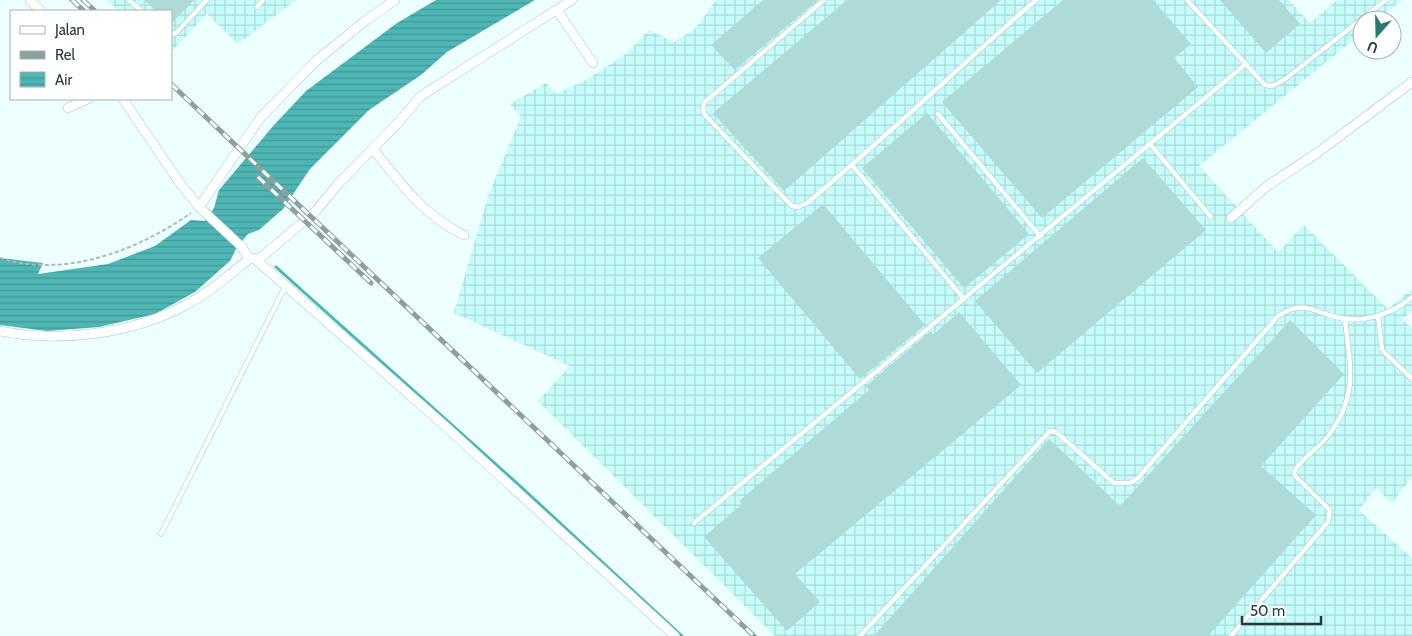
<svg xmlns="http://www.w3.org/2000/svg" width="1412" height="636" font-family="Cabin,sans-serif">
	<defs>
		<pattern id="industrial-grid" width="8" height="8" patternUnits="userSpaceOnUse" patternTransform="scale(1.25)"><rect width="8" height="8" fill="#c6fdfb"/><path d="M0 4h8M4 0v8" fill="none" stroke="#aadad8"/></pattern>
		<pattern id="water-rules" width="6" height="5" patternUnits="userSpaceOnUse" patternTransform="scale(1.25)"><rect width="6" height="5" fill="#4eb7b5"/><path d="M0 2.5h6" fill="none" stroke="#419694"/></pattern>
	</defs>
	<rect width="100%" height="100%" fill="#edfffe"/>
	<g fill="url(#industrial-grid)">
		<path d="M107 0H296L238 44 207 14 171 52V11H119Z"/>
		<path d="M716 0H1289L1310 23 1337 0H1402L1377 20H1362V33L1199 166 1278 252 1304 225 1388 309 1412 289V311L1402 319 1412 328V477L1392 503 1376 488 1359 510 1412 558V636H775L538 401 570 366 454 313 488 196 521 117 510 104 546 83 556 94 586 80 627 53 649 30 674 42 694 30Z"/>
	</g>
	<path fill="url(#water-rules)" d="M436 0H535L447 52 421 75 369 110 310 169 283 209 259 230 248 234 237 247 230 261 195 292 155 314 99 327 47 331 0 325V258L43 263 38 274 108 264 155 246 191 220 205 221 214 208 219 190 274 125 306 91 397 23Z"/>
	<g fill="none" stroke-linecap="round" stroke-linejoin="round">
		<path stroke="#4eb7b5" stroke-width="3" d="M276 267 519 485 682 636"/>
	</g>
	<g fill="#aedad8">
		<path d="M144 0H194L171 24V11H156Z"/>
		<path d="M763 0H818L735 70 711 45Z"/>
		<path d="M847 0H1001L784 191 713 113Z"/>
		<path d="M1063 0H1153L1191 44 1174 58 1198 87 1042 218 942 102Z"/>
		<path d="M1220 0H1279L1300 24 1266 53Z"/>
		<path d="M927 113 1029 234 964 288 862 168Z"/>
		<path d="M1143 158 1206 230 1037 373 975 301Z"/>
		<path d="M823 204 925 325 860 379 758 258Z"/>
		<path d="M959 312 1021 385 795 574 820 602 787 631 704 537 742 504 739 501 869 390 866 386 931 331 933 335Z"/>
		<path d="M1290 320 1344 374 1261 466 1316 515 1208 636H874L1049 439 1120 506Z"/>
	</g>
	<g fill="none" stroke-linecap="round" stroke-linejoin="round">
		<g stroke="#a1ccca" stroke-width="5.5">
			<g id="lane">
				<path d="M129 0 142 11"/>
				<path d="M824 0 705 102 703 107 704 114 792 206 798 207 807 203C885 138 959 67 1036 0"/>
				<path d="M1187 0 1265 85 1272 86 1284 80 1386 0"/>
				<path d="M257 7 263 0"/>
				<path d="M171 34 176 33 207 0"/>
				<path d="M938 114 1040 236"/>
				<path d="M1150 144 1211 217"/>
				<path d="M852 165 964 299"/>
				<path d="M1378 316 1382 350 1412 379"/>
				<path d="M694 523 1246 64"/>
				<path d="M161 534 285 287"/>
				<path d="M860 636 1050 431 1056 432 1114 483H1130L1138 478 1278 316C1300 301 1310 309 1332 316 1361 325 1390 315 1412 297"/>
				<path d="M1231 636 1328 522 1330 510 1295 476 1294 472C1302 458 1318 449 1328 436 1359 396 1350 366 1345 319"/>
			</g>
		</g>
		<g stroke="#a1ccca" stroke-width="10">
			<g id="street">
				<path d="M30 0 41 11"/>
				<path d="M557 10 593 63"/>
				<path d="M123 99 179 182 199 207 242 247 249 259"/>
				<path d="M68 108 88 99"/>
				<path d="M373 149C400 183 424 216 464 235"/>
				<path d="M199 207 261 117 317 60 365 21 395 0"/>
				<path d="M1231 218 1267 186 1317 153 1412 82"/>
				<path d="M258 260 316 211 338 184 397 124 421 96 572 0"/>
				<path d="M0 331C59 343 131 334 184 306 208 294 229 275 249 259L254 258 444 425 675 636"/>
			</g>
		</g>
		<path stroke="#a8bab9" stroke-width="2" stroke-dasharray="4 2.5" stroke-linecap="butt" d="M0 258C65 279 138 250 191 213"/>
		<use href="#lane" stroke="#fff" stroke-width="4.5"/>
		<use href="#street" stroke="#fff" stroke-width="9"/>
		<g stroke="#8e9f9f" stroke-width="5">
			<g id="rail">
				<path d="M72 0 84 11"/>
				<path d="M83 0 95 11"/>
				<path d="M171 84 754 636"/>
				<path d="M258 177 371 283"/>
			</g>
		</g>
		<use href="#rail" stroke="#fff" stroke-width="3" stroke-dasharray="9" stroke-linecap="butt"/>
	</g>
	<rect x="10" y="10" width="162" height="90" fill="#ffffff" stroke="#a9b0b0"/>
	<rect x="20" y="26" width="25" height="8" fill="#ffffff" stroke="#a9b0b0"/>
	<text x="55" y="35" font-size="15" fill="#283939">Jalan</text>
	<rect x="20" y="51" width="25" height="8" fill="#8e9f9f" stroke="#a9b0b0"/>
	<text x="55" y="60" font-size="15" fill="#283939">Rel</text>
	<rect x="20" y="72" width="25" height="15" fill="url(#water-rules)" stroke="#a9b0b0"/>
	<text x="55" y="85" font-size="15" fill="#283939">Air</text>
	<g transform="translate(1377 35) rotate(200)"><circle r="24" fill="#ffffff" stroke="#a9b0b0"/>
	<path d="M0-4L9 19L0 12L-9 19Z" fill="#2c7674"/>
	<text y="-8" font-size="14" font-weight="bold" text-anchor="middle" fill="#283939">U</text>
	</g>
	<path d="M1242 616v8h79v-8" fill="none" stroke="#283939" stroke-width="2.5"/>
	<text x="1250" y="616" font-size="15" fill="#283939" stroke="#ffffff" stroke-width="4" paint-order="stroke">50 m</text>
</svg>
